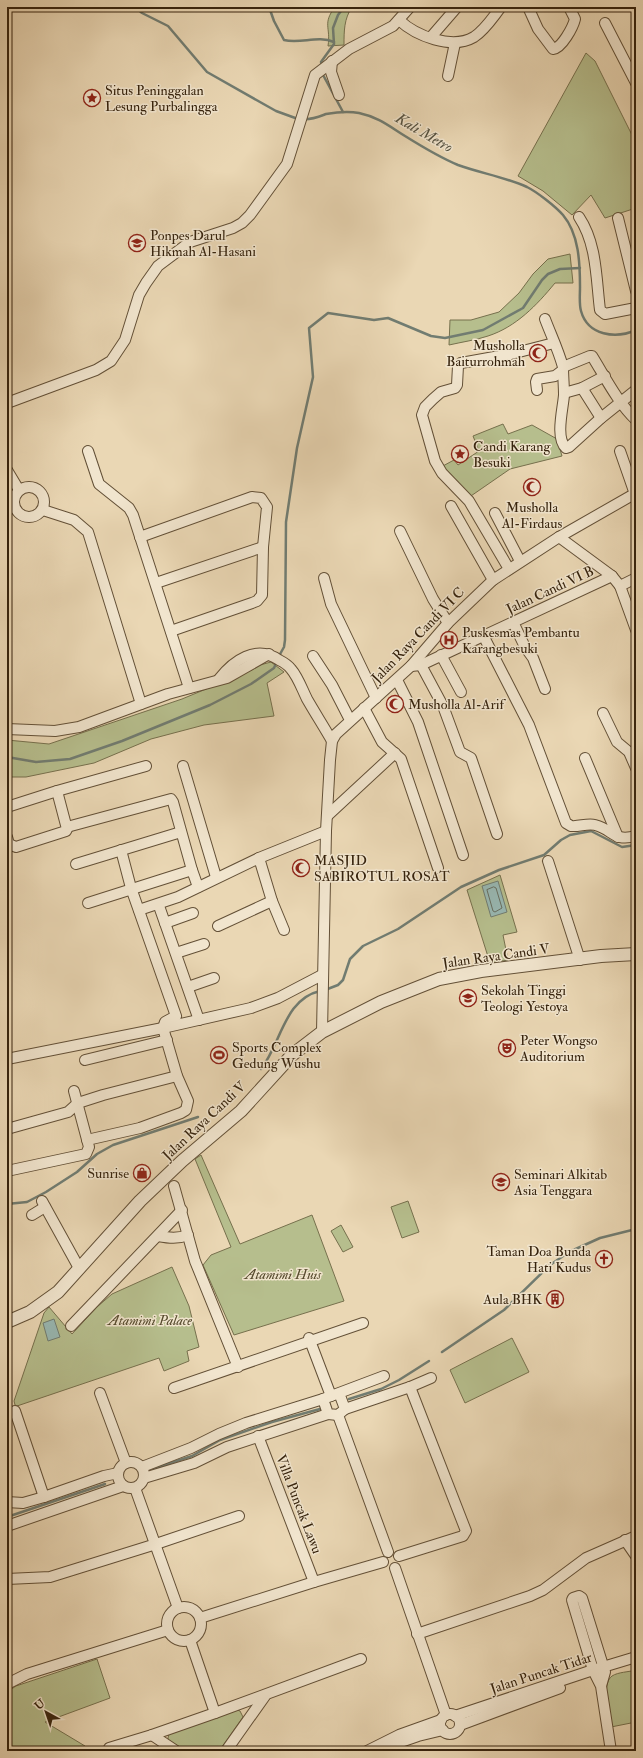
<svg xmlns="http://www.w3.org/2000/svg" width="643" height="1758" font-family="'IM FELL Double Pica',serif">
	<rect width="100%" height="100%" fill="#ead7b4"/>
	<filter id="stains"><feTurbulence type="fractalNoise" baseFrequency=".005" numOctaves="4"/><feColorMatrix values="0 0 0 0 .2 0 0 0 0 .09 0 0 0 0 .02 0 0 0 .5 -.17"/></filter>
	<radialGradient id="worn" r=".72"><stop offset=".6" stop-color="#630" stop-opacity="0"/><stop offset="1" stop-color="#630" stop-opacity=".3"/></radialGradient>
	<g fill="#b6be8d" stroke="#76704d">
		<path d="M335 7H352C344 19 344 31 344 45L328 46C331 27 322 24 335 7Z"/>
		<path d="M586 53 595 61 636 143V208L605 218 591 195 572 215 543 191 518 176Z"/>
		<path d="M570 254 573 283H555C537 305 516 327 488 336 476 340 462 342 449 345L450 320H471L499 312 519 293 533 274 548 259Z"/>
		<path d="M503 424 508 434 532 425 557 439 562 456 510 469 468 498 441 467 454 460 458 465 479 451 473 436Z"/>
		<path d="M271 662 284 672 267 683 274 716 204 725 151 739 94 763 26 777H7V740L49 744 182 699 252 670 260 665Z"/>
		<path d="M500 875 517 932 503 935 508 960 490 963 467 890Z"/>
		<path d="M201 1155 240 1244 312 1215 344 1301 234 1335 203 1265 211 1255 231 1247 195 1159Z"/>
		<path d="M408 1201 419 1232 402 1238 391 1207Z"/>
		<path d="M341 1225 353 1247 343 1252 331 1231Z"/>
		<path d="M172 1267 189 1306 199 1347 187 1351 189 1361 164 1371 159 1358 17 1406 15 1405 14 1401 44 1313 49 1307 72 1334 97 1307 112 1294Z"/>
		<path d="M512 1338 529 1372 465 1403 450 1370Z"/>
		<path d="M97 1659 110 1698 45 1722 85 1746 81 1751H7V1692L16 1686Z"/>
		<path d="M636 1670V1722L611 1727C609 1715 601 1684 612 1676 618 1672 629 1672 636 1670Z"/>
		<path d="M237 1710 240 1711 243 1717 219 1751H187L169 1741 168 1738 169 1734Z"/>
	</g>
	<g fill="#98b8b3" stroke="#717c71">
		<path d="M498 881 507 912 491 917 482 886Z"/>
		<path d="M54 1319 60 1337 48 1341 43 1323Z"/>
	</g>
	<g fill="none" stroke-linecap="round" stroke-linejoin="round">
		<path stroke="#676e60" stroke-width="1" d="M494 887 496 888 502 908 495 912 493 911 487 890Z"/>
		<g stroke="#717c71" stroke-width="2.5">
			<path d="M135 7 142 13 168 26 207 72 276 111 298 119"/>
			<path d="M269 7 274 21 284 40C301 44 318 35 334 42"/>
			<path d="M322 66 321 62 334 44 333 28 338 15 344 7"/>
			<path d="M322 73 343 112"/>
			<path d="M303 119C311 120 318 117 326 114 337 112 349 111 359 113 378 117 389 126 405 136 421 146 439 157 458 165 480 173 505 177 527 187 537 192 555 206 563 215 579 234 580 263 580 287 580 295 579 304 581 311 588 336 616 339 636 330"/>
			<path d="M279 656 284 647 285 640 286 522 297 448 313 377 309 328 328 313 374 320 388 318 431 336 445 338 483 330 523 308 542 280 548 274 560 269 580 268"/>
			<path d="M7 757 36 762 70 759 122 741 210 705 251 684 274 668 277 661"/>
			<path d="M325 990 338 985 343 980 350 959 363 946 398 929 461 887 499 870 544 855 561 840 570 835 591 831 622 847 636 845"/>
			<path d="M261 1069C281 1044 284 999 320 991"/>
			<path d="M7 1204 27 1202 46 1192 77 1172 97 1154 113 1145 198 1117"/>
			<path d="M442 1352 504 1310 550 1265 569 1252 600 1238 636 1229"/>
			<path d="M349 1399 381 1389 399 1380 429 1361"/>
			<path d="M149 1470 192 1456 220 1440 272 1422 320 1409"/>
			<path d="M7 1517 105 1484"/>
		</g>
		<g stroke="#635037" stroke-width="12">
			<g id="minor">
				<path d="M528 7 538 29 553 49C562 48 573 27 575 19L569 7"/>
				<path d="M399 20C416 36 452 50 474 37 485 30 493 17 501 7"/>
				<path d="M605 23 636 83"/>
				<path d="M431 37 457 7"/>
				<path d="M332 61 331 72 339 95"/>
				<path d="M448 76 455 43"/>
				<path d="M579 217C597 244 596 278 600 310L605 314 636 308"/>
				<path d="M618 218 636 291"/>
				<path d="M545 319C551 335 558 349 563 367"/>
				<path d="M582 388 601 418"/>
				<path d="M537 390 536 382 537 379 555 376 563 370"/>
				<path d="M636 390 601 418 569 447 566 448C555 438 563 409 564 395 564 386 563 376 563 367L590 356H592C605 377 618 403 636 420"/>
				<path d="M564 393 582 388 605 376"/>
				<path d="M7 403 96 370 111 361 125 340 139 295 146 283 158 266 190 242 233 228 242 223 250 215 287 164 315 75 349 49 393 26 410 7"/>
				<path d="M88 451 99 484 129 508 133 515 189 688"/>
				<path d="M620 451 635 494"/>
				<path d="M7 470 19 490"/>
				<circle cx="29" cy="502" r="15"/>
				<path d="M451 506 493 580"/>
				<path d="M43 510 74 520 88 532 141 704"/>
				<path d="M495 513 520 561"/>
				<path d="M400 531 433 599 448 623"/>
				<path d="M140 537 252 497 261 498 267 507 263 547 262 595 257 601 252 603 171 631"/>
				<path d="M559 537 612 576 620 586 636 630"/>
				<path d="M509 569 469 501 442 473 435 461 422 415 425 407 433 399 441 392 455 388 457 385 458 366 461 363 511 354 554 343"/>
				<path d="M324 578 331 604 376 698"/>
				<path d="M156 583 263 547"/>
				<path d="M620 586 636 578"/>
				<path d="M513 622 525 647 533 658 545 689"/>
				<path d="M486 641 529 725 566 823 571 826C579 827 587 823 595 825 614 830 613 842 636 836"/>
				<path d="M441 655 461 692"/>
				<path d="M313 656 332 685 350 720"/>
				<path d="M421 665 443 706 460 752 471 758 497 834"/>
				<path d="M411 666 421 665 612 576"/>
				<path d="M219 679C233 661 256 644 279 660 283 662 288 665 291 669 298 677 302 689 307 699 315 713 324 727 332 741"/>
				<path d="M397 680 418 722 463 855"/>
				<path d="M364 708 382 742 401 759 438 868"/>
				<path d="M603 713 617 742 629 752 636 768"/>
				<path d="M7 729 55 731 79 727 168 694 227 678 269 654"/>
				<path d="M585 758 618 837"/>
				<path d="M183 766 216 877"/>
				<path d="M7 807 57 791 146 766"/>
				<path d="M327 816 395 753"/>
				<path d="M67 827 171 799 173 802 192 870 198 887"/>
				<path d="M7 837 9 844 16 847 66 831 67 829 57 791"/>
				<path d="M259 858 326 831"/>
				<path d="M548 861 580 960"/>
				<path d="M76 864 181 832"/>
				<path d="M88 903 192 870"/>
				<path d="M159 906 199 1020"/>
				<path d="M139 910 178 897 259 858 272 901 284 930"/>
				<path d="M165 923 193 913"/>
				<path d="M218 926 272 901"/>
				<path d="M176 953 204 944"/>
				<path d="M188 987 214 978"/>
				<path d="M322 1032 326 831 330 760 332 741 336 734 411 666 448 623 493 580 559 537 636 493"/>
				<path d="M7 1059 163 1028 251 1008 278 998 322 975"/>
				<path d="M85 1060 167 1040"/>
				<path d="M7 1129 68 1112 78 1103 103 1095 177 1076"/>
				<path d="M87 1140 140 1128 181 1113 186 1110 188 1101 177 1076 163 1028 165 1022 176 1016 131 888 121 850"/>
				<path d="M7 1171 86 1154 89 1147 74 1091"/>
				<path d="M174 1186 195 1261 238 1367"/>
				<path d="M42 1201 79 1268"/>
				<path d="M32 1215 45 1207"/>
				<path d="M158 1236C169 1238 178 1239 188 1235"/>
				<path d="M71 1326 182 1210"/>
				<path d="M309 1338 331 1396"/>
				<path d="M174 1388 363 1323"/>
				<path d="M100 1393 126 1463"/>
				<path d="M339 1393 345 1409 338 1415 328 1414 323 1399 384 1376"/>
				<path d="M345 1409 410 1387 431 1378"/>
				<path d="M15 1411 44 1497"/>
				<path d="M338 1415 388 1552"/>
				<path d="M258 1436 314 1582"/>
				<circle cx="131" cy="1475" r="13"/>
				<path d="M142 1467 191 1448 219 1434 246 1423 323 1399"/>
				<path d="M144 1478 194 1463 227 1447 328 1414"/>
				<path d="M135 1488 178 1608"/>
				<path d="M7 1502 23 1503 44 1497 104 1476 118 1473"/>
				<path d="M7 1526 123 1486"/>
				<path d="M625 1540 636 1556"/>
				<path d="M399 1556 463 1536 466 1531 410 1387"/>
				<path d="M395 1568 446 1715"/>
				<path d="M7 1579 50 1577 156 1544 239 1516"/>
				<circle cx="184" cy="1624" r="17"/>
				<path d="M200 1618 314 1582 383 1562"/>
				<path d="M417 1634 530 1596 543 1590 586 1558 636 1536"/>
				<path d="M190 1640 215 1713 361 1659"/>
				<path d="M7 1684 27 1674 168 1630"/>
				<path d="M601 1686 605 1672 582 1598 579 1596 573 1598 572 1600 593 1670 601 1686 611 1751"/>
				<circle cx="450" cy="1724" r="10"/>
				<path d="M455 1716 593 1670 636 1657"/>
				<path d="M460 1725 560 1688"/>
				<path d="M152 1735 176 1751"/>
				<path d="M389 1746 418 1736 443 1730"/>
				<path d="M109 1748 152 1735 215 1713"/>
				<path d="M226 1751 265 1696"/>
				<path d="M367 1751 399 1735 441 1720"/>
			</g>
		</g>
		<g stroke="#635037" stroke-width="14">
			<path id="tertiary" d="M7 1322 30 1312 58 1292 140 1201 182 1161 241 1111 292 1055 322 1032 381 1002 439 979 481 971 601 956 636 954"/>
		</g>
		<use href="#minor" stroke="#f1e5ce" stroke-width="10"/>
		<use href="#tertiary" stroke="#f1e5ce" stroke-width="12"/>
	</g>
	<defs>
		<g id="sight-ring" transform="scale(0.9)"><circle r="9.5" fill="#f1e5ce" stroke="#8f2418" stroke-width="1.5"/><path d="M0-6L1.8-2.2L6-1.7L2.9 1.2L3.7 5.4L0 3.3L-3.7 5.4L-2.9 1.2L-6-1.7L-1.8-2.2Z" fill="#8f2418"/></g>
		<g id="school-ring" transform="scale(0.9)"><circle r="9.5" fill="#f1e5ce" stroke="#8f2418" stroke-width="1.5"/><path d="M0-5L7-2L0 1L-7-2ZM-4 1L0 2.5L4 1V4Q0 6-4 4Z" fill="#8f2418"/></g>
		<g id="mosque-ring" transform="scale(0.9)"><circle r="9.5" fill="#f1e5ce" stroke="#8f2418" stroke-width="1.5"/><path d="M3.5-4.9A6 6 0 1 0 3.5 4.9A5 5 0 1 1 3.5-4.9Z" fill="#8f2418"/></g>
		<g id="hospital-ring" transform="scale(0.9)"><circle r="9.5" fill="#f1e5ce" stroke="#8f2418" stroke-width="1.5"/><path d="M-5-5h3v3.5h4V-5h3V5h-3V1.5h-4V5h-3Z" fill="#8f2418"/></g>
		<g id="university-ring" transform="scale(0.9)"><circle r="9.5" fill="#f1e5ce" stroke="#8f2418" stroke-width="1.5"/><path d="M0-5L7-2L0 1L-7-2ZM-4 1L0 2.5L4 1V4Q0 6-4 4Z" fill="#8f2418"/></g>
		<g id="theatre-ring" transform="scale(0.9)"><circle r="9.5" fill="#f1e5ce" stroke="#8f2418" stroke-width="1.5"/><path d="M-5-5.5Q0-4 5-5.5V0Q5 5 0 6Q-5 5-5 0ZM-3.3-2.5H-1v1.5H-3.3ZM1-2.5H3.3v1.5H1ZM-2.8 1Q0 5.5 2.8 1Z" fill="#8f2418"/></g>
		<g id="stadium-ring" transform="scale(0.9)"><circle r="9.5" fill="#f1e5ce" stroke="#8f2418" stroke-width="1.5"/><path d="M0-5a6.5 5 0 1 0 0 10a6.5 5 0 1 0 0-10ZM-3.5-1.8h7v3.6h-7Z" fill="#8f2418"/></g>
		<g id="shop-ring" transform="scale(0.9)"><circle r="9.5" fill="#f1e5ce" stroke="#8f2418" stroke-width="1.5"/><path d="M-5-2.5h2.3a2.7 3.5 0 0 1 5.4 0H5L5.5 6h-11ZM-1.5-2.5h3a1.5 2.3 0 0 0-3 0Z" fill="#8f2418"/></g>
		<g id="church-ring" transform="scale(0.9)"><circle r="9.5" fill="#f1e5ce" stroke="#8f2418" stroke-width="1.5"/><path d="M-1.2-6h2.4v3.5h3.3v2.4h-3.3V6h-2.4V-.1h-3.3v-2.4h3.3Z" fill="#8f2418"/></g>
		<g id="building-ring" transform="scale(0.9)"><circle r="9.5" fill="#f1e5ce" stroke="#8f2418" stroke-width="1.5"/><path d="M-4-6H4V6H1V3H-1V6H-4ZM-2.5-4.3h1.7v1.8h-1.7ZM.8-4.3h1.7v1.8H.8ZM-2.5-1h1.7V.8h-1.7ZM.8-1h1.7V.8H.8Z" fill="#8f2418"/></g>
	</defs>
	<g fill-rule="evenodd">
		<use href="#sight-ring" x="92" y="98"/>
		<use href="#school-ring" x="137" y="243"/>
		<use href="#mosque-ring" x="538" y="353"/>
		<use href="#sight-ring" x="460" y="454"/>
		<use href="#mosque-ring" x="532" y="487"/>
		<use href="#hospital-ring" x="449" y="640"/>
		<use href="#mosque-ring" x="395" y="704"/>
		<use href="#mosque-ring" x="301" y="868"/>
		<use href="#university-ring" x="468" y="998"/>
		<use href="#theatre-ring" x="507" y="1048"/>
		<use href="#stadium-ring" x="219" y="1055"/>
		<use href="#shop-ring" x="142" y="1173"/>
		<use href="#university-ring" x="501" y="1182"/>
		<use href="#church-ring" x="604" y="1259"/>
		<use href="#building-ring" x="555" y="1299"/>
	</g>
	<g text-anchor="middle" dominant-baseline="central" stroke-width="3" stroke-linejoin="round" paint-order="stroke">
		<g font-size="14" fill="#36230d" stroke="#f1e5ce" text-anchor="start">
			<text x="105" y="90">Situs Peninggalan<tspan x="105" dy="16">Lesung Purbalingga</tspan></text>
			<text x="150" y="235">Ponpes Darul<tspan x="150" dy="16">Hikmah Al-Hasani</tspan></text>
			<text x="525" y="345" text-anchor="end">Musholla<tspan x="525" dy="16">Baiturrohmah</tspan></text>
			<text x="473" y="446">Candi Karang<tspan x="473" dy="16">Besuki</tspan></text>
			<text x="532" y="507" text-anchor="middle">Musholla<tspan x="532" dy="16">Al-Firdaus</tspan></text>
			<text x="462" y="632">Puskesmas Pembantu<tspan x="462" dy="16">Karangbesuki</tspan></text>
			<text x="408" y="704">Musholla Al-Arif</text>
			<text x="314" y="860">MASJID<tspan x="314" dy="16">SABIROTUL ROSAT</tspan></text>
			<text x="481" y="990">Sekolah Tinggi<tspan x="481" dy="16">Teologi Yestoya</tspan></text>
			<text x="520" y="1040">Peter Wongso<tspan x="520" dy="16">Auditorium</tspan></text>
			<text x="232" y="1047">Sports Complex<tspan x="232" dy="16">Gedung Wushu</tspan></text>
			<text x="129" y="1173" text-anchor="end">Sunrise</text>
			<text x="514" y="1174">Seminari Alkitab<tspan x="514" dy="16">Asia Tenggara</tspan></text>
			<text x="591" y="1251" text-anchor="end">Taman Doa Bunda<tspan x="591" dy="16">Hati Kudus</tspan></text>
			<text x="542" y="1299" text-anchor="end">Aula BHK</text>
		</g>
		<g font-size="14" fill="#36230d" stroke="#f1e5ce">
			<text transform="translate(550 590) rotate(-25)">Jalan Candi VI B</text>
			<text transform="translate(418 635) rotate(-46)">Jalan Raya Candi VI C</text>
			<text transform="translate(496 956) rotate(-8)">Jalan Raya Candi V</text>
			<text transform="translate(204 1121) rotate(-43)">Jalan Raya Candi V</text>
			<text transform="translate(299 1504) rotate(69)">Villa Puncak Lawu</text>
			<text transform="translate(541 1673) rotate(-18)">Jalan Puncak Tidar</text>
		</g>
		<g font-size="14" font-style="italic" fill="#564a2d" stroke="#f1e5ce">
			<text x="283" y="1274">Atamimi Huis</text>
			<text x="150" y="1320">Atamimi Palace</text>
		</g>
		<g font-size="15" font-style="italic" fill="#53503f" stroke="#f1e5ce">
			<text transform="translate(424 133) rotate(30)">Kali Metro</text>
		</g>
	</g>
	<rect width="643" height="1758" fill="none" stroke="#ead7b4" stroke-width="24"/>
	<rect x="8" y="8" width="627" height="1742" fill="none" stroke="#36230d" stroke-width="2"/>
	<rect x="12" y="12" width="619" height="1734" fill="none" stroke="#36230d"/>
	<g transform="translate(46 1712) rotate(320)" stroke="#f1e5ce" stroke-width="3" paint-order="stroke">
	<path d="M0-3L7 15L0 10L-7 15Z" fill="#36230d"/>
	<text y="-6" font-size="11" font-weight="bold" text-anchor="middle" fill="#36230d">U</text>
	</g>
	<rect width="100%" height="100%" filter="url(#stains)"/>
	<rect width="100%" height="100%" fill="url(#worn)"/>
</svg>
